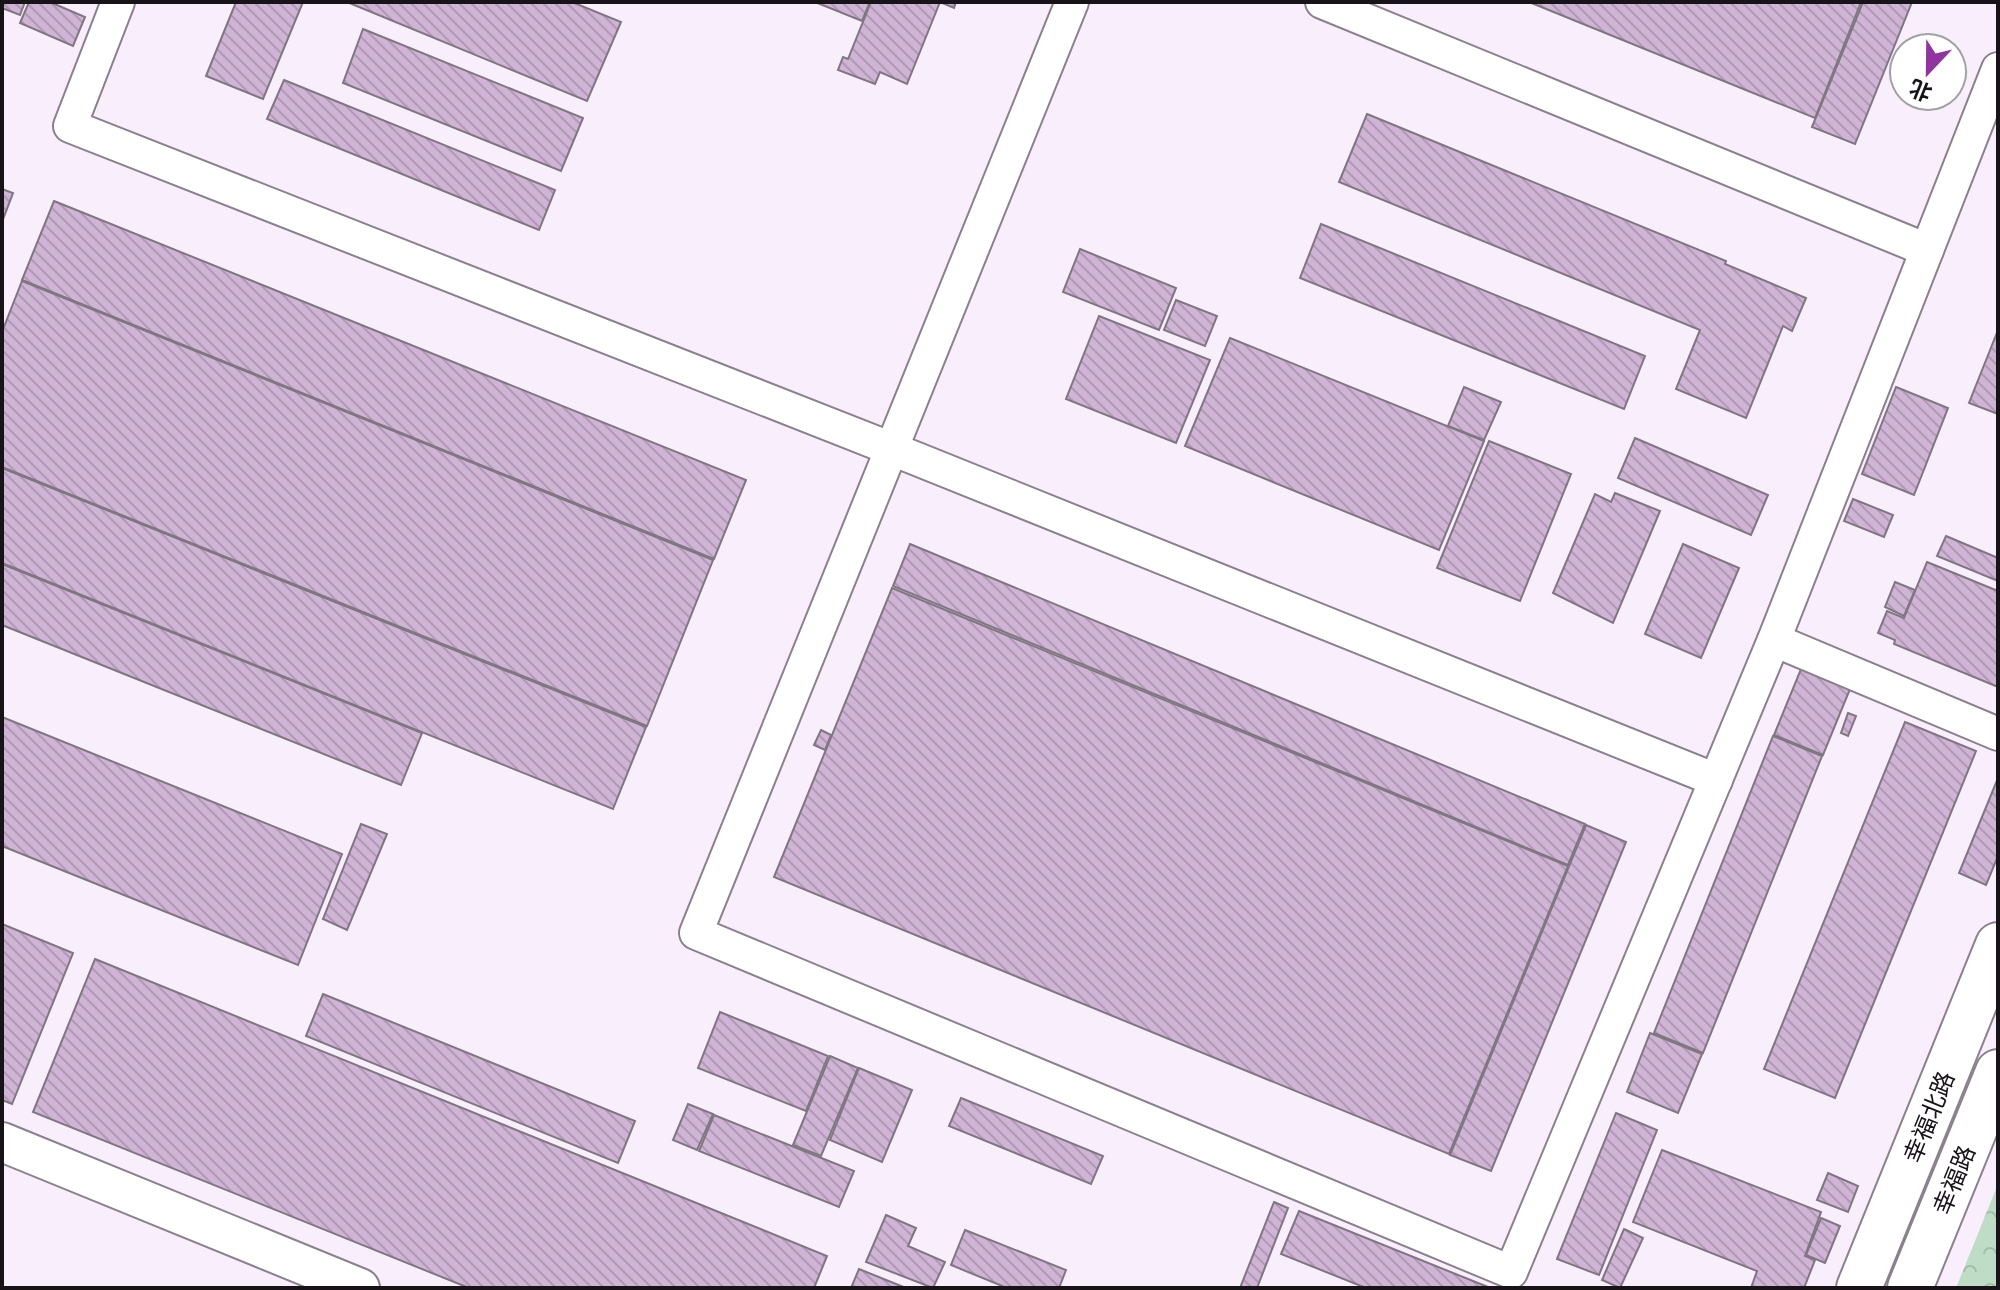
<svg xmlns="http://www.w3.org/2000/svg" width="2000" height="1290" font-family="Figtree,'Noto Sans SC',sans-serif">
	<defs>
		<pattern id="forest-crowns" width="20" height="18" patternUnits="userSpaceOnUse" patternTransform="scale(2)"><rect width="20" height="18" fill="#bfddc6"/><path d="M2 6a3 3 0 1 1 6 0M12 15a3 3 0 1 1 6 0" fill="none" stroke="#a3bda9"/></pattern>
		<pattern id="building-back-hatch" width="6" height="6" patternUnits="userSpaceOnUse" patternTransform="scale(2)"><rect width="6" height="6" fill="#cfb4d5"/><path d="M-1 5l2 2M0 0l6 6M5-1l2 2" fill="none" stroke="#b19ab6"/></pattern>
	</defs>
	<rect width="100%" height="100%" fill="#f9eefc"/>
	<path fill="url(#forest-crowns)" d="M1998 1184V1288H1956Z"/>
	<g fill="url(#building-back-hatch)" stroke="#807682" stroke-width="2">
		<path d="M2 2H25L20 15 2 8Z"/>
		<path d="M29 2H50L85 17 73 46 20 23Z"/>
		<path d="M236 2H303L263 99 206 76Z"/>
		<path d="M347 2H572L621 22 587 101Z"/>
		<path d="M815 2H870L862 21Z"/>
		<path d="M871 2H956L954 8 940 2 907 84 880 72 875 84 838 70 843 57 848 59Z"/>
		<path d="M1529 2H1861L1815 118Z"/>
		<path d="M1863 2H1912L1855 144 1812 127Z"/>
		<path d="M363 29 583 118 561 171 343 83Z"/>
		<path d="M284 80 555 190 539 230 267 119Z"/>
		<path d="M1367 114 1726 261 1725 264 1806 298 1792 331 1783 326 1746 418 1676 389 1700 330 1339 182Z"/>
		<path d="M2 189 13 193 2 222Z"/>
		<path d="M54 201 746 480 714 559 22 280Z"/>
		<path d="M1321 224 1645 356 1624 409 1300 278Z"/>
		<path d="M1080 249 1176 288 1159 330 1063 292Z"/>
		<path d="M22 281 713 560 647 726 2 467V332Z"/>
		<path d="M1176 300 1217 316 1205 346 1164 330Z"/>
		<path d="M1099 316 1210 360 1176 443 1066 399Z"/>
		<path d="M1998 330V414L1969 403Z"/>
		<path d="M1230 338 1484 441 1439 550 1185 446Z"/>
		<path d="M1464 387 1501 402 1484 440 1448 426Z"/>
		<path d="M1896 387 1948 408 1914 495 1862 474Z"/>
		<path d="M1635 438 1768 495 1751 535 1618 478Z"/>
		<path d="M1489 441 1571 474 1520 601 1437 568Z"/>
		<path d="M2 468 646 727 613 809 2 563Z"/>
		<path d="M1615 493 1660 511 1613 623 1553 593 1595 494 1611 502Z"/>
		<path d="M1853 499 1893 515 1884 537 1844 521Z"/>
		<path d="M1946 536 1998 558V581L1937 556Z"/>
		<path d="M910 544 1585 824 1568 865 893 586Z"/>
		<path d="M1683 544 1739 568 1701 658 1645 634Z"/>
		<path d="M1927 562 1998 591V687L1894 644 1895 640 1878 633 1887 611 1904 618Z"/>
		<path d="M2 564 422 733 401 785 2 625Z"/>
		<path d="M1895 582 1915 590 1904 616 1885 607Z"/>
		<path d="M892 588 1568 866 1449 1154 774 877Z"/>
		<path d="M1801 669 1850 689 1823 755 1774 735Z"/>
		<path d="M1848 713 1856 716 1848 736 1841 733Z"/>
		<path d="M2 717 342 854 298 965 2 846Z"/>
		<path d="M1905 722 1976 751 1835 1098 1764 1069Z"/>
		<path d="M821 730 831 735 825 750 814 745Z"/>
		<path d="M1773 736 1822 756 1703 1053 1654 1033Z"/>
		<path d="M1998 778V856L1986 885 1959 873Z"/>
		<path d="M361 824 387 834 347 930 323 919Z"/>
		<path d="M1586 825 1626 842 1491 1171 1450 1155Z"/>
		<path d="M2 924 73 953 12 1104 2 1100Z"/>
		<path d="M95 959 827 1256 814 1288H469L33 1112Z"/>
		<path d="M323 994 635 1121 618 1163 306 1036Z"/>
		<path d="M720 1012 828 1056 806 1111 698 1068Z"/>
		<path d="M1650 1033 1702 1054 1678 1113 1627 1092Z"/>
		<path d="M830 1056 858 1068 821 1156 793 1145Z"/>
		<path d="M859 1068 912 1090 882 1162 830 1140Z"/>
		<path d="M961 1098 1103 1156 1091 1184 949 1126Z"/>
		<path d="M688 1104 713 1114 697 1150 673 1140Z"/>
		<path d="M1616 1113 1657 1130 1599 1275 1557 1259Z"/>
		<path d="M714 1115 854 1171 839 1207 699 1151Z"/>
		<path d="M1662 1150 1821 1212 1805 1256 1815 1260 1804 1288H1751L1757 1271 1633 1222Z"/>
		<path d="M1828 1173 1858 1186 1848 1212 1817 1200Z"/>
		<path d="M1274 1202 1288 1208 1257 1288H1240Z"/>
		<path d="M1299 1211 1488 1287V1288H1366L1281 1254Z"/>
		<path d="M886 1215 916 1228 908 1246 945 1262 933 1288 866 1262Z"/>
		<path d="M1821 1218 1840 1226 1825 1263 1806 1255Z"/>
		<path d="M1624 1229 1643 1238 1620 1288 1602 1280Z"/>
		<path d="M965 1230 1066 1270 1059 1288H1007L951 1265Z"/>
		<path d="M859 1269 906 1288H851Z"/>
	</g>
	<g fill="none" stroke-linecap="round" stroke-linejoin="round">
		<g stroke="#8b808d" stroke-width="36">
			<g id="minor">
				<path d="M118 2 70 126 892 449 1716 780"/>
				<path d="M1072 2 696 933 1511 1272 1774 640 1998 734"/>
				<path d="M1322 2 1927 250"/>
				<path d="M1774 640 1998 69"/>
			</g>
		</g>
		<g stroke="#8b808d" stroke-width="42">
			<path id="tertiary" d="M2 1142 360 1288"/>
		</g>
		<g stroke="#8b808d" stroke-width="48">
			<path id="secondary" d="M1859 1288 1998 945"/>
		</g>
		<g stroke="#8b808d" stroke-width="48">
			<path id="primary" d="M1910 1288 1998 1072"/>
		</g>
		<use href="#minor" stroke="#fff" stroke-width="32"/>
		<use href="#tertiary" stroke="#fff" stroke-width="38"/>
		<use href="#secondary" stroke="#fff" stroke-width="44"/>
		<use href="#primary" stroke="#fff" stroke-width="44"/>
	</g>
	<g text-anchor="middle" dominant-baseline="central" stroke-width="7" stroke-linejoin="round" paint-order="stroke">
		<g font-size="24" fill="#171318" stroke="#fff">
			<text transform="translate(1929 1117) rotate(-68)">幸福北路</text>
			<text transform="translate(1954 1180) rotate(-68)">幸福路</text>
		</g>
	</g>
	<rect width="2000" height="1290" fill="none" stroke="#171318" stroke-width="8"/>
	<g transform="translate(1928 72) rotate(202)"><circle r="38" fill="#ffffff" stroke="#a2a1a3" stroke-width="2"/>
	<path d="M0-6L14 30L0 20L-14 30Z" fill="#90349e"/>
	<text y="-12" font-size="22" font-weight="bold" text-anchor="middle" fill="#171318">北</text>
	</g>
</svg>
